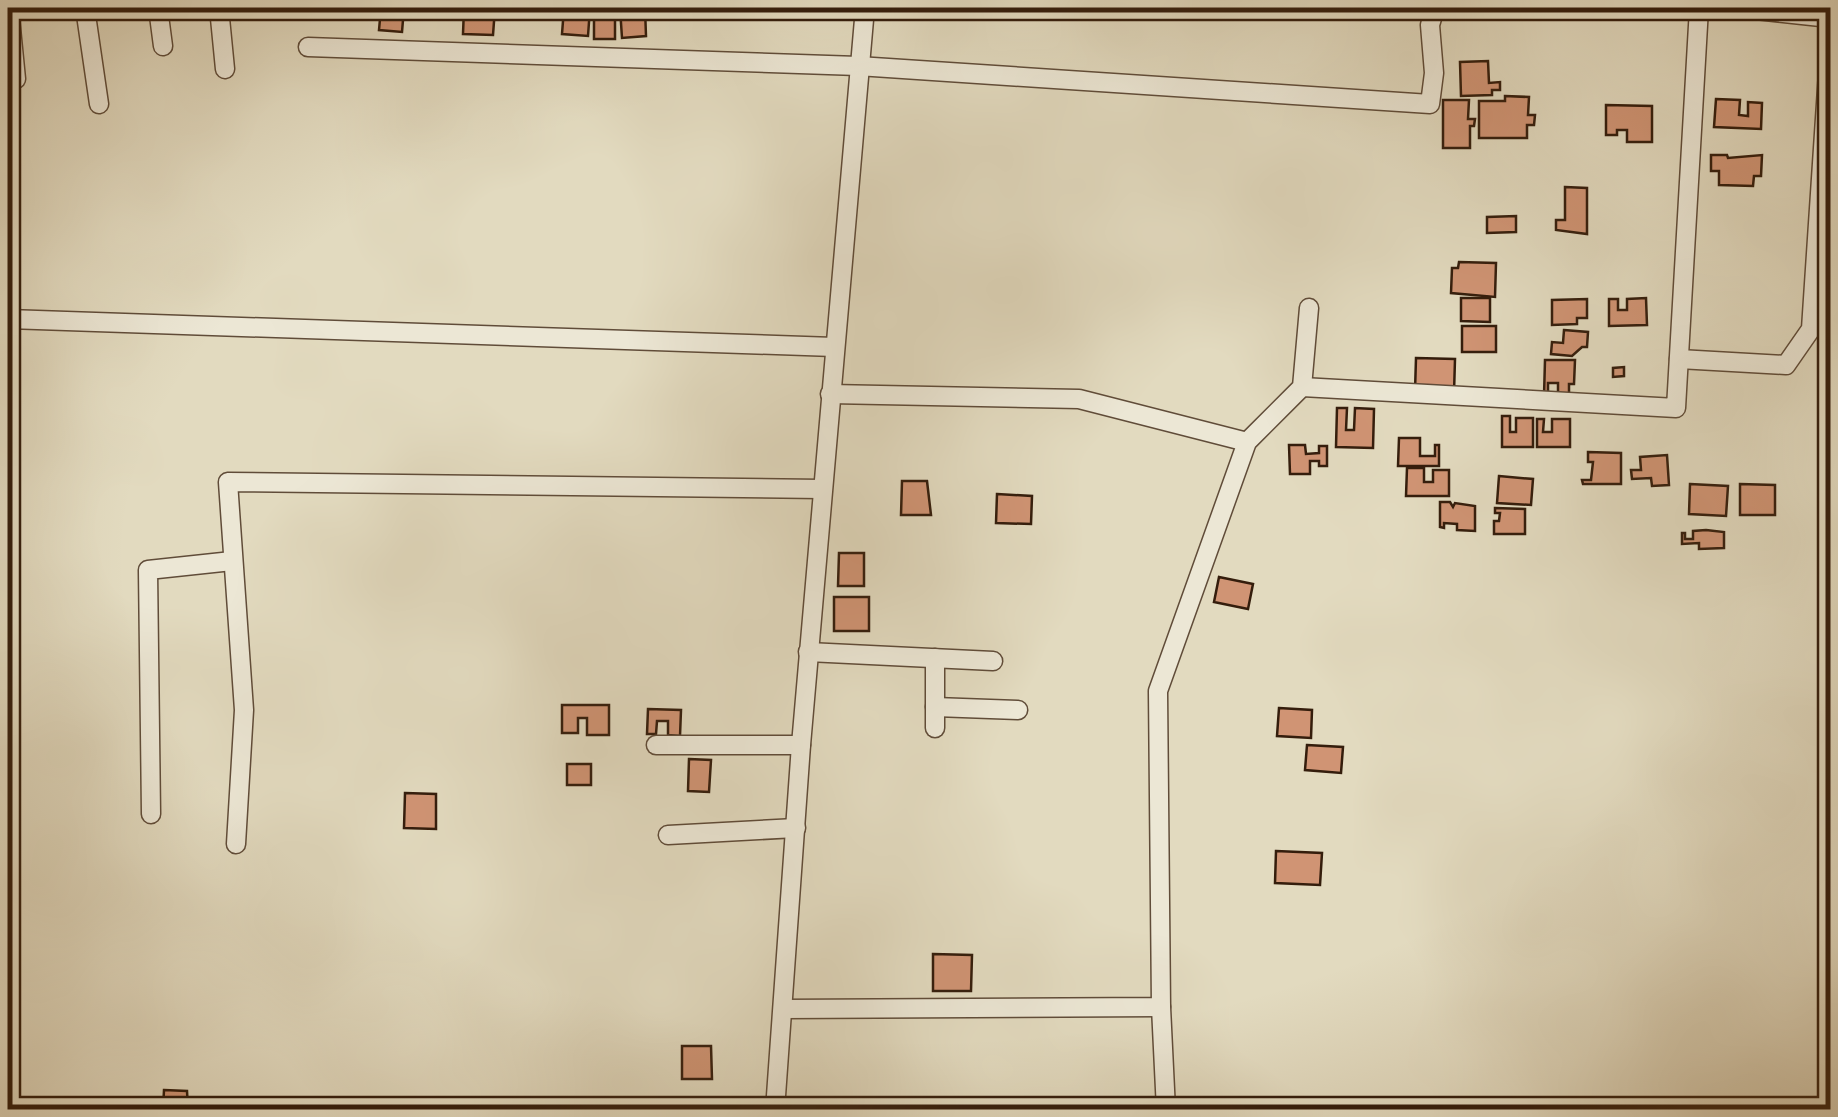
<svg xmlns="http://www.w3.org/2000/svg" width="1838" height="1117" font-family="'Old Standard TT',serif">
	<rect width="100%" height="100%" fill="#e2dabf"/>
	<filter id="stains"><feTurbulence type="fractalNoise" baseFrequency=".002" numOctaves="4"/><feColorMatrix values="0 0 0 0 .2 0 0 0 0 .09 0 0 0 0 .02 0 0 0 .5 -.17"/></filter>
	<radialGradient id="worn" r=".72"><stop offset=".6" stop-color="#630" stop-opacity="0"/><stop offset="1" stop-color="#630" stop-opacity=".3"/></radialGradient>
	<g fill="#d09474" stroke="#341d0c" stroke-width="2.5">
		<path d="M381 8H404L402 32 379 30Z"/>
		<path d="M464 8H495L493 35 463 34Z"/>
		<path d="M564 8H590L588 36 562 34Z"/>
		<rect x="594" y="8" width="21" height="31"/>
		<path d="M620 8H645L646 36 622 38Z"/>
		<path d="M1631 8H1661V14L1631 12Z"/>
		<path d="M1488 61 1489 83 1500 82V90H1492V95L1461 96 1460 62Z"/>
		<path d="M1505 96 1529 97 1528 115H1535L1534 125H1527V138H1479V101H1505Z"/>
		<path d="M1716 99 1740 100 1739 115 1748 116V102L1762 103 1761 129 1714 127Z"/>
		<path d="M1443 100H1469L1468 119H1475L1474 126H1470V148H1443Z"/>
		<path d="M1606 105 1652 106V142H1627V130H1617V135H1606Z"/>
		<path d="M1711 155H1727L1728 158 1762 155 1761 176H1754L1753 186 1719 185V171H1711Z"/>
		<path d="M1565 187 1587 188V234L1556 230V220H1565Z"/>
		<path d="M1516 216V232L1487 233V217Z"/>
		<path d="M1822 222H1830V250L1821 249Z"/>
		<path d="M1459 262 1496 263 1495 297 1451 293 1452 268H1458Z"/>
		<path d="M1461 298H1490V322L1461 321Z"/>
		<path d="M1646 298 1647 325 1609 326V299H1618V310H1627V299Z"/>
		<path d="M1587 299V318H1577V324L1552 325V300Z"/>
		<rect x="1462" y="326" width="34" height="26"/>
		<path d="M1564 330 1588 332 1587 347H1582L1572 356 1551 354 1552 342 1563 343Z"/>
		<path d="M1416 358 1455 359 1454 393 1415 391Z"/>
		<path d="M1545 360H1575L1574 384H1569V399L1558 398V383H1548V396H1544Z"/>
		<path d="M1624 367V376L1613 377V368Z"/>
		<path d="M1337 408H1347L1346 430H1354L1355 408 1374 409 1373 448 1336 447Z"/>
		<path d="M1502 416H1510V432H1516V418H1533V447H1502Z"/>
		<path d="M1537 419H1544L1543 432H1552V419H1570V447H1537Z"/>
		<path d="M1399 438H1420V456H1435V445H1439V466H1398Z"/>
		<path d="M1289 445H1305L1306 454 1319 453V446H1327V466H1319V461H1310V474H1290Z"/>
		<path d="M1588 452 1621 453V484H1583L1582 480H1591L1593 462H1588Z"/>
		<path d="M1667 455 1669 485 1652 486 1651 478 1632 479 1631 470H1641L1640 457Z"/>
		<path d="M1407 468H1424V482H1433V470H1449V496H1406Z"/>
		<path d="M1499 476 1533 479 1531 505 1497 503Z"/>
		<path d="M902 481H927L931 515H901Z"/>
		<path d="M1690 484 1728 486 1726 516 1689 514Z"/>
		<path d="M1740 484 1775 485V515H1740Z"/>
		<path d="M997 494 1032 496 1031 524 996 523Z"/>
		<path d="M1440 502H1450L1453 507 1455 503 1475 506V531L1457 530V524L1444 523V528L1440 527Z"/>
		<path d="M1495 508 1525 509V534H1494V521H1499L1500 513H1495Z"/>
		<path d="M1706 530 1724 532V548L1699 549V543L1682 544V533H1685V539H1693V531Z"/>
		<path d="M839 553H864V586H838Z"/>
		<path d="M1219 577 1253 584 1248 609 1214 602Z"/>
		<rect x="834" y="597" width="35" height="34"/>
		<path d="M562 705H609V735H587V718H578V733H562Z"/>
		<path d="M1279 708 1312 710 1311 738 1277 736Z"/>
		<path d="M648 709 681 710 680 736 668 735V721H657L656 734H647Z"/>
		<path d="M1307 745 1343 747 1341 773 1305 770Z"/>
		<path d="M689 759 711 760 709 792 688 791Z"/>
		<rect x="567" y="764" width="24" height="21"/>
		<path d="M405 793 436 794V829L404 828Z"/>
		<path d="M1276 851 1322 853 1320 885 1275 883Z"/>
		<path d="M933 954 972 955 971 991H933Z"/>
		<path d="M682 1046H711L712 1079H682Z"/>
		<path d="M164 1090 187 1091 188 1110H163Z"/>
	</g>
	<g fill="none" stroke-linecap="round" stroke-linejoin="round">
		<g stroke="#604c39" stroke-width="21">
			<g id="street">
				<path d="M9 8 16 79"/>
				<path d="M85 8 99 104"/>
				<path d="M158 8 163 46"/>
				<path d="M219 8 225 69"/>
				<path d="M323 8 324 9"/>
				<path d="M1738 8 1830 18"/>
				<path d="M308 47 858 66 1430 104 1434 73 1430 25 1435 8"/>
				<path d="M8 319 834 347"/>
				<path d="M1679 359 1786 365 1811 329 1830 43"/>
				<path d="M1302 387 1676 408 1699 8"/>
				<path d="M830 394 1079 399 1247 442"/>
				<path d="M808 652 993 661"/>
				<path d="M935 658V728"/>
				<path d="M935 707 1018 710"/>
				<path d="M656 745H801"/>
				<path d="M151 814 148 570 232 561"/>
				<path d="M668 835 796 828"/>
				<path d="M236 844 244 710 228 482 822 489"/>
				<path d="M1161 1007 1166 1110"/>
				<path d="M783 1009 1161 1007 1158 691 1247 442 1302 387 1309 308"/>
				<path d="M775 1110 801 745 865 8"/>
			</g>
		</g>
		<use href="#street" stroke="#ece7d5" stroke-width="18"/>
	</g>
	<rect width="1838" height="1117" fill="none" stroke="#e2dabf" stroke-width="40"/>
	<rect x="10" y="10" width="1818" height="1097" fill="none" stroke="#341d0c" stroke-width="5"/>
	<rect x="20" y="20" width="1798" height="1077" fill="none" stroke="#341d0c" stroke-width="2.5"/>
	<rect width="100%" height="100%" filter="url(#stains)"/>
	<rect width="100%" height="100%" fill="url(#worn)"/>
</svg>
